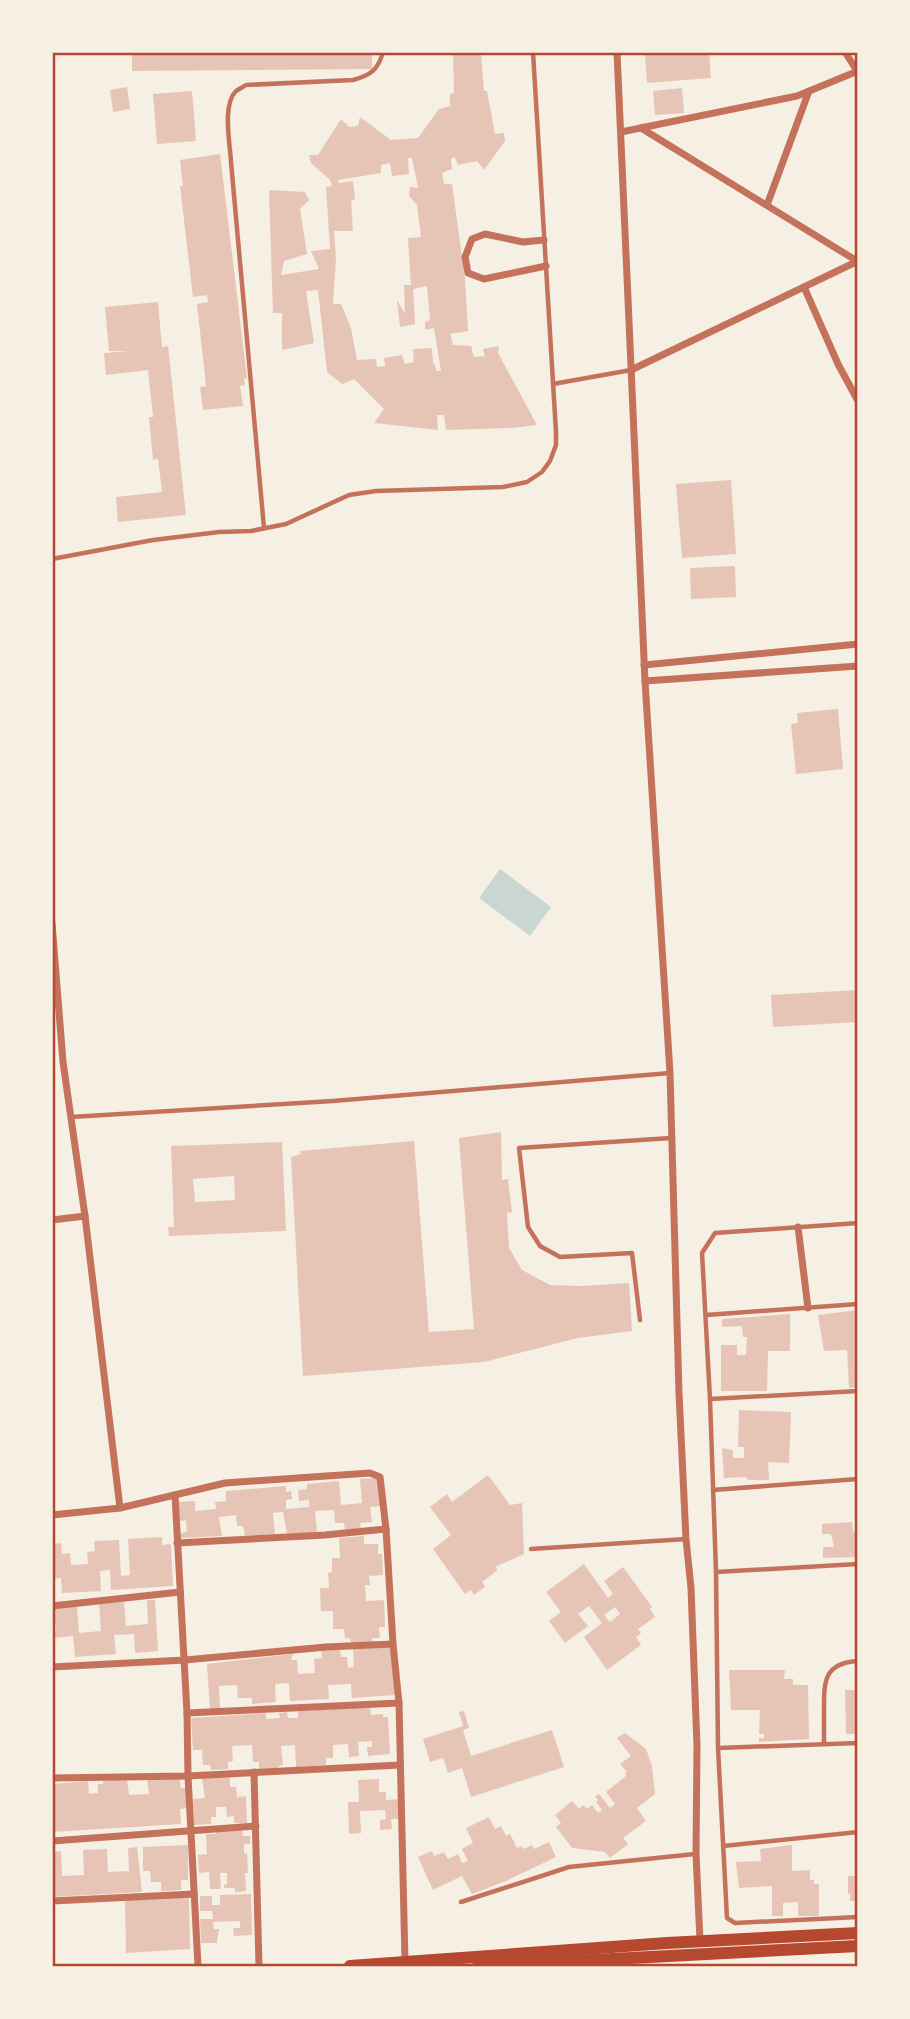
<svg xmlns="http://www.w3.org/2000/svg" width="910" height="2019" font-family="Jost,sans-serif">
	<rect width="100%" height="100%" fill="#f6efe4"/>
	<path fill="#c9d6d2" d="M500 869 551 907 530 936 479 898Z"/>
	<g fill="#e6c5b7" fill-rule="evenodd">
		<path d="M132 52H372V69L132 71Z"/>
		<path d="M453 52H481L484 91H487L495 134 504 133 505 141 484 170 477 161 458 165 455 157 451 159 452 169 442 173 444 184H452L465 279 468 331 450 334 453 345 471 346 474 357 485 356 483 349 499 346 498 353 537 425 512 428 446 430 444 415H437L438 430 374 423 384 409 354 379 342 384 327 372 318 290 306 291 314 343 282 350V313H273L269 190 305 192 309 200 300 209 307 254 284 261 281 275 319 269 311 251 330 249 326 187 332 186 330 180 311 163 309 155H318L341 119 349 127 358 126 360 117 391 140 418 138 439 109 450 106V94L454 93ZM408 158H412L418 188 410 187 409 196 417 205 421 237 408 238 411 285H404L405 314 397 300 400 327 415 324 413 289 427 286 430 320 425 322V330L434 328 441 371H437L433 362 432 348 413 349 414 362 405 364 402 355 384 358 385 366 377 367 376 359 357 360 351 328 341 304H333L336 258 334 231H353L351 201 355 199 353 181 339 183 338 180 381 173V165L390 163 392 176 409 174Z"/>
		<path d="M645 52H709L711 78 647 83Z"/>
		<path d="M127 87 130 109 113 112 110 90Z"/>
		<path d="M682 88 684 113 655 115 653 91Z"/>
		<path d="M192 91 196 141 157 144 153 94Z"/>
		<path d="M220 154 247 378 244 379 245 385 240 386 243 406 203 410 200 387 206 386 197 304 208 302 207 295 193 297 180 186H183L180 160Z"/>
		<path d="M158 302 162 347 168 346 186 515 118 522 116 497 162 492 158 459 153 460 149 417H153L148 370 106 375 104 353 130 351H109L105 307Z"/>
		<path d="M731 480 736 554 682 558 676 484Z"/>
		<path d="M735 566 736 597 691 599 690 568Z"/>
		<path d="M838 709 843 769 796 774 791 724 798 723 797 713Z"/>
		<path d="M858 990V1022L773 1027 771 995Z"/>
		<path d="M501 1132 502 1180 508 1179 512 1212 507 1213 509 1248 522 1270 550 1285 582 1286 629 1283 632 1331 578 1338 484 1362 303 1376 291 1157 301 1154 300 1151 414 1141 429 1332 474 1329 459 1138Z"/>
		<path d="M282 1142 286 1231 169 1236 168 1227H174L171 1146ZM234 1176 235 1200 195 1202 193 1179Z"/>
		<path d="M858 1310V1387L849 1388 847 1350 824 1351 818 1315Z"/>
		<path d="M790 1314V1351H768L767 1391H721V1345H737V1355H746L747 1337H743L742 1326 722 1327V1319Z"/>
		<path d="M739 1410 791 1412 789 1463 768 1462 769 1480H749L745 1477 724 1478 722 1448 733 1450V1458H744V1447H738Z"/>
		<path d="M488 1475 510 1505 522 1503 524 1554 495 1567 498 1570 482 1582 485 1587 474 1595 471 1590 465 1594 433 1549 451 1535 430 1507 447 1494 452 1502Z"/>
		<path d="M378 1478 380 1506 370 1507 372 1522 360 1523 361 1528 345 1530 344 1523H335L334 1510 315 1511 317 1532 287 1534 283 1512 273 1513 275 1534 245 1536 243 1526H237L236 1515 219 1517 222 1536 180 1538 181 1533 187 1532 186 1520 180 1521 178 1502 195 1501V1511L216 1509 215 1502 226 1501V1491L286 1486V1492L291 1491 292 1499 286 1500V1509L309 1507V1500L299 1501 298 1490 307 1489V1484L339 1481 341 1505 362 1503 360 1479Z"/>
		<path d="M852 1522 853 1532 858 1531V1557L823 1558V1547H834L831 1534H822V1524Z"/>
		<path d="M364 1536V1544H378V1554H382L383 1575 369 1576 370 1585H365L366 1601 384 1600 385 1627H379L380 1638H372L373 1642 351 1643 350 1638H345L344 1629H333V1611H321L320 1588H329L328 1573 332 1572V1558H340L339 1538Z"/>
		<path d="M162 1537V1545L171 1544 173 1586 111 1590 110 1570 100 1571 101 1591 62 1593 61 1578 52 1579V1544L61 1543 62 1554 70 1553 71 1565 88 1564 87 1552 95 1551 94 1541 119 1540 121 1576 130 1575 128 1539Z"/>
		<path d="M584 1564 608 1598 613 1594 604 1581 623 1567 652 1607 650 1609 655 1617 638 1629 641 1633 636 1637 641 1645 607 1670 584 1637 602 1623 589 1606 578 1614 588 1626 565 1643 549 1621 561 1612 546 1592ZM615 1607 620 1614 610 1622 604 1615Z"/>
		<path d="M147 1600H155L158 1651 135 1653 134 1634 114 1635 116 1654 75 1657 73 1636 52 1638V1633L56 1632 54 1608 77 1606 79 1633 101 1631 99 1604 124 1602 126 1626 148 1624Z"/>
		<path d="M393 1646 395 1695 352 1698 351 1684 328 1685 329 1699 290 1701 289 1683 275 1684 276 1702 252 1704V1698H238L237 1685 219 1686 220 1709 210 1710 207 1664 293 1654 291 1660H297L298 1674 315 1673 314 1659 322 1658 321 1650 340 1649 341 1657H347L348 1668 354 1667 353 1648Z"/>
		<path d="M729 1670H785L784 1679H793V1685H808L809 1739 759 1742V1738H764V1734H759L760 1710H731Z"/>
		<path d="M845 1690H858V1734H846Z"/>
		<path d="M370 1707 371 1715 383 1714V1717H388L390 1754 368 1756 367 1747H372V1741L358 1742 359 1756 349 1757 348 1744 333 1745V1758H326V1765L296 1767 295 1745 281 1746 283 1765 278 1766V1768L259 1769V1762H253L252 1745 232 1746 233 1761 228 1762V1769L211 1770 210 1765H203L202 1750H193L191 1718 266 1713V1719L280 1718 279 1713 287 1712 288 1718H298V1711Z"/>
		<path d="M464 1711 469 1728 463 1730 471 1756 552 1730 564 1767 471 1797 462 1768 448 1773 443 1758 430 1762 423 1739 463 1726 459 1712Z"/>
		<path d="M625 1733 646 1749 652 1766 655 1794 637 1808 646 1821 623 1838 628 1844 610 1858 605 1852 572 1848 556 1827 561 1823 555 1815 572 1801 579 1809 583 1805 587 1809 592 1805 598 1813 602 1810 596 1802 598 1800 595 1796 599 1794 610 1808 615 1804 606 1792 626 1776 625 1774 627 1772 620 1764 631 1756 617 1738Z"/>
		<path d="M230 1777V1787H236L237 1797 246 1796 247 1823H234V1816L227 1817 226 1807H216V1817H211V1824L194 1825 193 1799 205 1798 202 1778Z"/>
		<path d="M179 1778 181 1788H186L187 1808 180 1809 181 1824 52 1832V1784L88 1781 89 1794 98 1793V1784H103V1780L127 1779 129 1795 149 1794 147 1779Z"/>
		<path d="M379 1779V1792H386V1800L398 1799V1819H391L392 1829 380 1830V1820L386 1819 385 1810 360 1811 361 1833 349 1834 348 1802H359L358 1780Z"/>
		<path d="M489 1817 495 1829 501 1826 506 1836 510 1834 517 1848 522 1846 524 1849 532 1845 534 1849 549 1842 556 1857 506 1881 472 1894 462 1876 433 1890 418 1857 432 1851 434 1856 444 1852 448 1859 458 1854 462 1863 468 1861 462 1849 473 1843 466 1828Z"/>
		<path d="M242 1829 243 1836H250V1844H244V1854L247 1853 248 1873H245L246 1891 235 1892V1888H224V1885L227 1884V1873H220L221 1889H210L209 1872 199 1873 198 1855 207 1854 206 1834H216V1830Z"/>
		<path d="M188 1845V1880H181V1890L161 1891V1882H151L150 1871H143V1847Z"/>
		<path d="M792 1845V1871L810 1870V1880H814V1884H819V1916H798V1902L783 1903V1916H772V1886L739 1888 736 1862 761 1861 760 1849Z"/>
		<path d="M137 1847 142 1892 52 1897V1852L61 1851 62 1876 84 1875 83 1850 107 1849 108 1872 129 1871 128 1848Z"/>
		<path d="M848 1876H858V1912H855V1901H850V1893L848 1894Z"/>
		<path d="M251 1894 252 1935 234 1936 233 1928H240V1921L213 1922 214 1929H219L217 1943H201L200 1919H213L212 1911H200V1896H212V1905H220V1895Z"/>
		<path d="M189 1897 190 1949 126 1953 125 1900Z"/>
	</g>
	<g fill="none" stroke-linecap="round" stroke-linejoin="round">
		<g stroke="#c5725c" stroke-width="4.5">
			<path d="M553 384 631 370"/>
			<path d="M264 528 231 162C230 143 222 105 236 91 239 89 243 87 246 85L353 80C371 75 378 70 383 52"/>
			<path d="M52 559 153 540 219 532 251 531 286 524 349 495 376 491 503 487 527 482 542 472 550 461 556 445V432L533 52"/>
			<path d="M71 1117 333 1101 670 1073"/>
			<path d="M858 1223 715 1233 702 1253 710 1399 716 1572 718 1748 727 1918 735 1923 858 1917"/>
			<path d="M706 1315 858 1304"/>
			<path d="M640 1320 632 1253 560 1257 540 1246 528 1227 519 1148 671 1138"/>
			<path d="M710 1399 858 1391"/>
			<path d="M713 1490 858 1479"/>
			<path d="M531 1549 686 1539"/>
			<path d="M716 1572 858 1564"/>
			<path d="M824 1744C824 1732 824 1721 824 1709 824 1681 824 1663 858 1661"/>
			<path d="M718 1748 858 1743"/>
			<path d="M723 1846 858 1832"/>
			<path d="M461 1902 569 1867 695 1854"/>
		</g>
		<g stroke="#c5725c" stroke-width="7">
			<path d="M617 52 645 681 670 1073 679 1393 686 1539 691 1588 697 1746 696 1854 700 1941"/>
			<path d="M845 52 857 71"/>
			<path d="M641 128 857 261"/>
			<path d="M621 132 797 96 858 71"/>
			<path d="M767 205 809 91"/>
			<path d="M544 240 523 242 485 234 472 239 465 257 468 273 484 279 546 266"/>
			<path d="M804 287 838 364 858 401"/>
			<path d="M631 370 858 261"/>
			<path d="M644 665 858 644"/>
			<path d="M645 681 858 666"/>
			<path d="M52 923 63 1062 85 1216 120 1508"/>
			<path d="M52 1220 85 1216"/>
			<path d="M798 1227 808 1308"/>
			<path d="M175 1495 187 1713 188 1776 198 1966"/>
			<path d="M52 1515 120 1508 225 1483 370 1473 380 1477 386 1529 393 1644 399 1703 405 1962"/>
			<path d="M177 1543 325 1535 386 1529"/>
			<path d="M52 1606 180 1592"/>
			<path d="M52 1667 185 1660 326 1647 393 1644"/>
			<path d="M187 1713 399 1703"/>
			<path d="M254 1772 259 1966"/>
			<path d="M52 1778 188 1776 400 1765"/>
			<path d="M52 1841 256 1826"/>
			<path d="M52 1901 194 1894"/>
		</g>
		<g stroke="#b5482f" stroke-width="12">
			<path d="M350 1966 667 1943 858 1933"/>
			<path d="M478 1966 858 1946"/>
		</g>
	</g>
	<rect width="910" height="2019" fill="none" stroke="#f6efe4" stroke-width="108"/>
	<rect x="54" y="54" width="802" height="1911" fill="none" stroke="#b5482f" stroke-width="2.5"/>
</svg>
